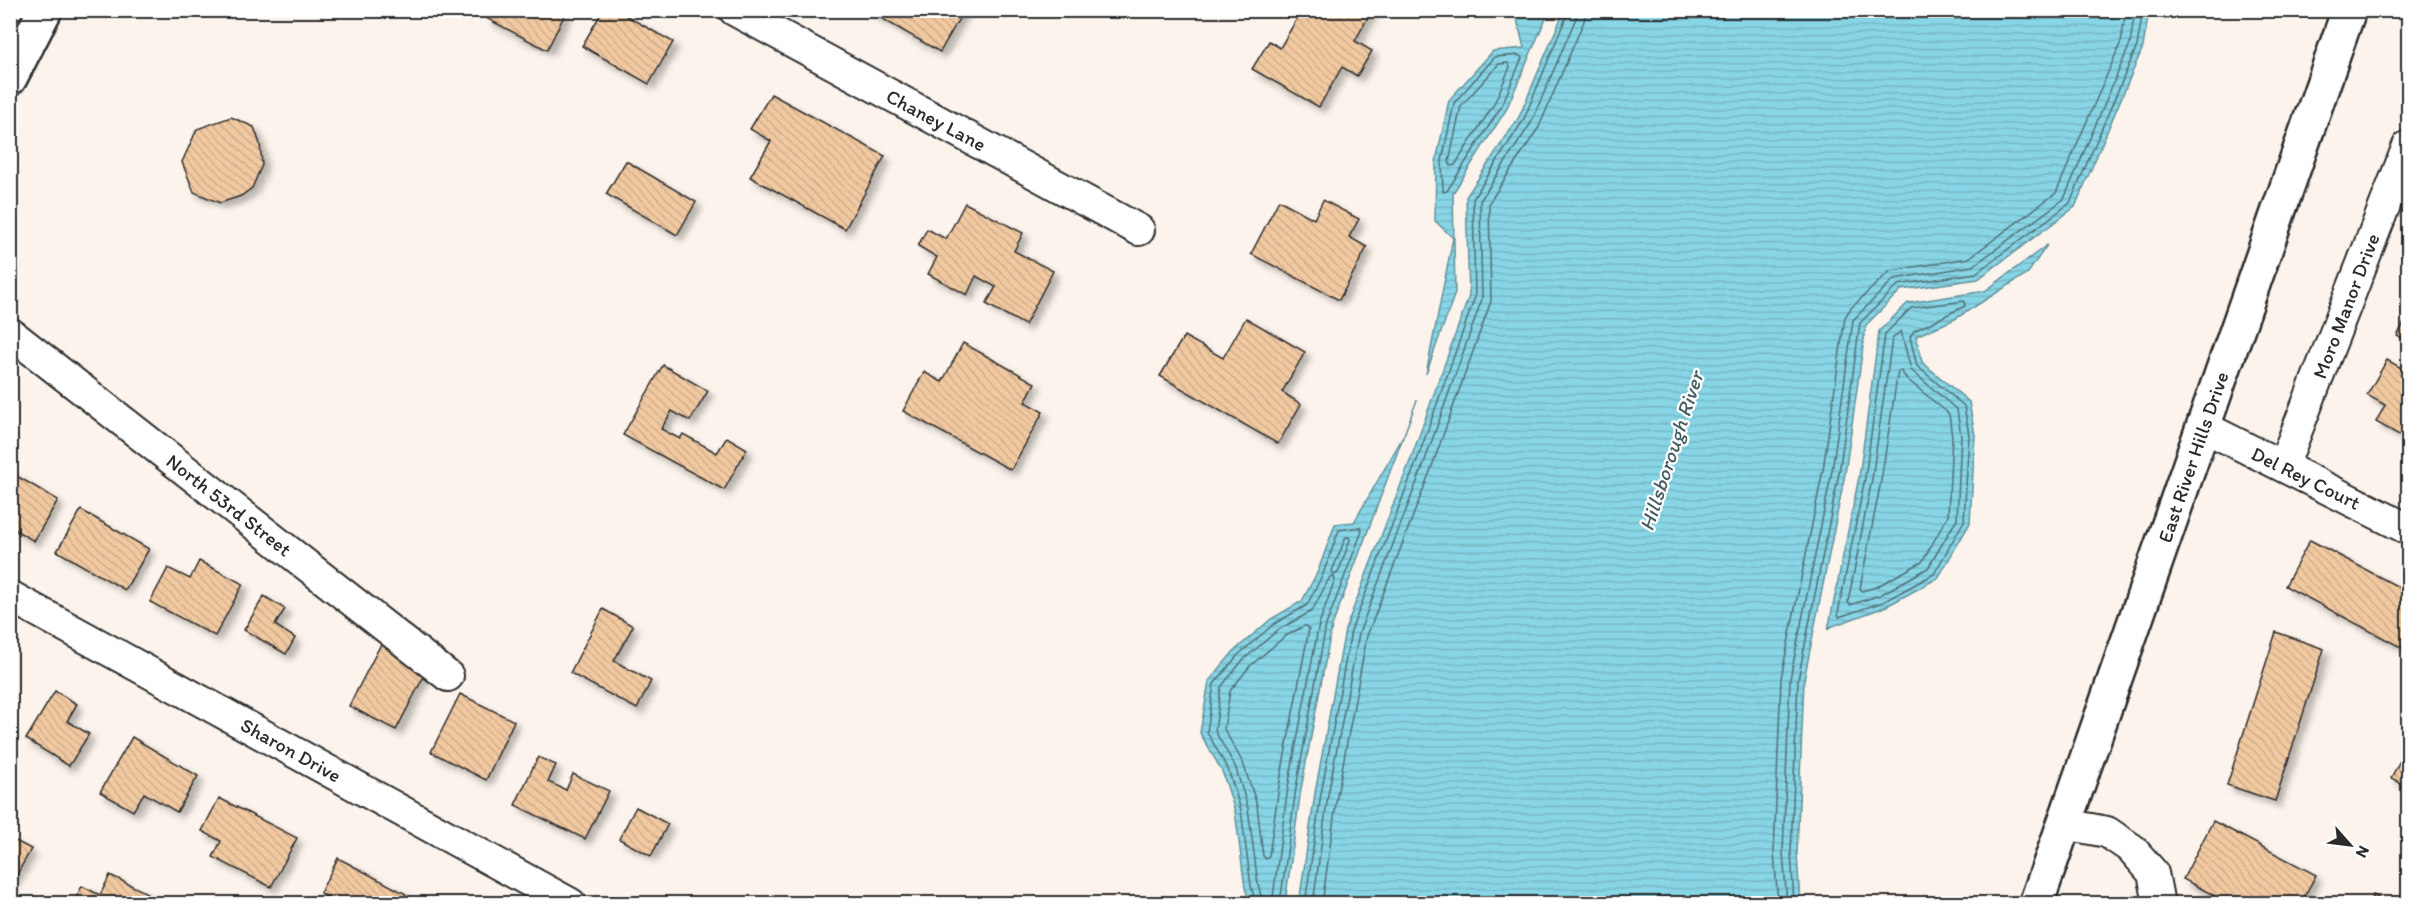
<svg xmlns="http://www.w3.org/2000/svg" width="2419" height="914" font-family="Itim,sans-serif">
	<defs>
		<pattern id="water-rules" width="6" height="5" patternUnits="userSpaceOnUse" patternTransform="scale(1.5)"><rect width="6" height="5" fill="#87d5e6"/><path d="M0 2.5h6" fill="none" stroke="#75b7c5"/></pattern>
		<pattern id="building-back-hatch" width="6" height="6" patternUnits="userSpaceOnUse" patternTransform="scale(1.5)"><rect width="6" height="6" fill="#f1c9a1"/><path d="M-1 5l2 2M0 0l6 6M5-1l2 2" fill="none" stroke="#cfad8b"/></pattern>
		<filter id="shadow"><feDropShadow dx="5.5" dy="5.5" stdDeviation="3" flood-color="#0004"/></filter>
	</defs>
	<rect width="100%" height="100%" fill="#fcf4ec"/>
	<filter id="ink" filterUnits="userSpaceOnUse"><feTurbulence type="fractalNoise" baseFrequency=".0167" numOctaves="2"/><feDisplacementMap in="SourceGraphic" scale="12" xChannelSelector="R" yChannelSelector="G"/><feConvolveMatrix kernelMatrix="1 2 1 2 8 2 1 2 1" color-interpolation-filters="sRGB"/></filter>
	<g filter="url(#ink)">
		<g fill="url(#water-rules)" stroke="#62919b" stroke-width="1.5">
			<path d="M1515 11H1549L1506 110 1453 193 1455 293 1426 374 1453 238 1435 221 1436 161 1449 100 1493 51 1524 48Z"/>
			<path d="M1564 11H2149L2143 47 2075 207 1978 279 1901 290 1866 325 1845 474 1804 680 1797 853 1800 903H1299L1315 793 1345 630 1410 461 1469 296 1466 197 1519 117Z"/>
			<path d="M2047 245 2028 273 1955 319 1916 336 1922 362 1969 402 1975 435 1970 523 1938 578 1885 607 1830 627 1828 630 1859 477 1879 331 1908 303 1985 291Z"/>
			<path d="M1417 400 1332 626 1301 789 1285 903H1250L1245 888 1235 811 1222 771 1200 733 1209 681 1234 651 1271 619 1302 601 1318 571 1335 524 1354 522 1404 435Z"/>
		</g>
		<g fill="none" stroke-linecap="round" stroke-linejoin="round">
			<g stroke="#506f76" stroke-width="1.5">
				<path d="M1519 55 1522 58 1501 107 1447 191 1443 192 1442 161 1454 103 1495 57Z"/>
				<path d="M1508 63 1510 67 1494 104 1455 165 1451 166 1449 162 1461 106 1499 64Z"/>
				<path d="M1964 301 1965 306 1914 331 1910 337 1917 366 1964 406 1969 435 1964 521 1934 574 1883 602 1839 617 1838 613 1865 478 1885 334 1911 308Z"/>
				<path d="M1901 331 1911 370 1957 410 1961 436 1957 519 1928 568 1880 595 1850 605 1848 602 1872 479 1892 339Z"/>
				<path d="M1898 371H1901L1907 379 1949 414 1952 437 1948 516 1922 562 1876 587 1862 591 1860 588 1881 481Z"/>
				<path d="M1346 537H1349L1350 540 1338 573 1334 575 1332 571Z"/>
				<path d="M1304 626H1307L1309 629 1279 786 1269 856 1266 859 1263 856 1257 805 1243 763 1224 729 1230 691 1250 666 1284 637Z"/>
				<path d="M1256 904 1251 886 1241 810 1228 769 1207 732 1214 684 1238 655 1274 624 1307 605 1323 574 1339 530 1360 527 1362 531 1326 625 1296 788 1280 904"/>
				<path d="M1263 904 1258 884 1248 808 1235 766 1215 731 1221 687 1243 660 1278 630 1312 611 1330 577 1333 576 1335 579 1319 624 1288 787 1272 904"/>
				<path d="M1305 904 1321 794 1351 631 1416 463 1475 297 1473 199 1524 119 1569 10"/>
				<path d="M1313 904 1328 795 1359 633 1423 466 1482 299 1480 201 1531 123 1576 18 1577 10"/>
				<path d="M1322 904 1337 796 1367 636 1431 469 1491 301 1489 203 1539 127 1584 21 1586 10"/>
				<path d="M1778 904 1774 852 1781 678 1823 470 1845 317 1851 308 1890 271 1969 258 2056 193 2121 42 2126 10"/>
				<path d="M1787 904 1783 852 1790 679 1832 471 1853 320 1894 279 1973 266 2064 199 2130 44 2135 10"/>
				<path d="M1794 904 1791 852 1798 680 1839 473 1860 323 1898 285 1976 273 2070 203 2137 46 2143 10"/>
			</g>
		</g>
		<g fill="url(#building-back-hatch)" stroke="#2b2b2b" stroke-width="1.5" filter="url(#shadow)">
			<path d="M490 10H567L547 50 486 18Z"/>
			<path d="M603 10H616L673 42 649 84 582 46Z"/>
			<path d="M867 10H964L940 52Z"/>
			<path d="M1302 10H1372L1355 41 1372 51 1357 76 1342 67 1319 107 1252 69 1269 41 1280 48Z"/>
			<path d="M771 94 885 156 845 229 750 177 771 141 750 129Z"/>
			<path d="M231 117 254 127 260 144 262 165 252 188 241 196 220 203 194 192 182 162 197 129Z"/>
			<path d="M626 161 696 202 677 235 606 194Z"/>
			<path d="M1279 200 1314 219 1323 200 1359 219 1349 237 1367 247 1339 300 1251 254Z"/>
			<path d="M965 203 1023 233 1014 251 1053 271 1025 325 986 304 996 287 976 276 967 295 928 274 937 257 918 246 927 229 946 239Z"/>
			<path d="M2408 316V342L2397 336Z"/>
			<path d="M1246 318 1305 352 1282 392 1301 404 1278 444 1160 376 1184 336 1223 358Z"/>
			<path d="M963 343 1035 383 1025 402 1043 412 1011 470 903 411 924 372 942 382Z"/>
			<path d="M2387 360 2403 369 2408 360V440L2376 422 2385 405 2367 395Z"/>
			<path d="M663 365 708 391 690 421 672 411 661 429 680 439 683 434 717 453 727 437 747 449 724 490 623 435Z"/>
			<path d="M10 472 58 500 34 541 10 527Z"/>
			<path d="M81 510 149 549 125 590 57 551Z"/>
			<path d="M2310 540 2408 592V651L2285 586Z"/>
			<path d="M199 561 243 584 215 636 150 602 168 568 190 579Z"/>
			<path d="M264 596 285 609 275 625 295 638 286 654 244 630Z"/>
			<path d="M603 609 633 626 614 661 651 681 637 709 570 673Z"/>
			<path d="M2276 632 2324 649 2275 801 2227 785Z"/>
			<path d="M381 644 428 668 396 730 349 706Z"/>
			<path d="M55 691 77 704 67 721 89 734 69 766 26 739Z"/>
			<path d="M460 694 514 721 486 780 431 752Z"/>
			<path d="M132 737 198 776 177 812 144 793 133 811 100 792Z"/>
			<path d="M2408 745V787L2391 778Z"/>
			<path d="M538 757 556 765 548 782 566 790 573 774 609 791 585 839 515 805Z"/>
			<path d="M219 798 297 838 271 887 213 857 221 841 202 831Z"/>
			<path d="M636 807 668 824 651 856 619 839Z"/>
			<path d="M2213 821 2316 875 2300 904H2230L2183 879Z"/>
			<path d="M10 838 31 849 10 887Z"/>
			<path d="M338 858 406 894 401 904H340L320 893Z"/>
			<path d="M110 875 147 893 142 904H73L82 886 100 895Z"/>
			<path d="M2373 895 2389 904H2368Z"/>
		</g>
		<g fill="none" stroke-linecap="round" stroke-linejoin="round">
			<g stroke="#2b2b2b" stroke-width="34">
				<g id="minor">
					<path d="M734 10 1139 230"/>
					<path d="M10 333 448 676"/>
					<path d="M2204 427 2408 529"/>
					<path d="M2283 466 2408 146"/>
					<path d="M10 596 571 904"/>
					<path d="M2064 824 2107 832 2132 849 2153 873 2159 904"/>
				</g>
			</g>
			<g stroke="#2b2b2b" stroke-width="38">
				<g id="tertiary">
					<path d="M10 78 45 10"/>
					<path d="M2036 904 2349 10"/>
				</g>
			</g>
			<use href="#minor" stroke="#fff" stroke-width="30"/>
			<use href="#tertiary" stroke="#fff" stroke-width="33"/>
		</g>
	</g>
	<g text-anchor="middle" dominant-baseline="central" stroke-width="4.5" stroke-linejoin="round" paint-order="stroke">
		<g font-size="20" fill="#2b2b2b" stroke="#fff">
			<text transform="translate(936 120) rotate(28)">Chaney Lane</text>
			<text transform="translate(2346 306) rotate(-69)">Moro Manor Drive</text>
			<text transform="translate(2193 457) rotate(-71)">East River Hills Drive</text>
			<text transform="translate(2306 478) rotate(26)">Del Rey Court</text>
			<text transform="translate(229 505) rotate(38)">North 53rd Street</text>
			<text transform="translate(291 750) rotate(29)">Sharon Drive</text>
		</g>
		<g font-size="21" font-style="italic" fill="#475e63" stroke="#fff">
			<text transform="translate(1671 451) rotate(-72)">Hillsborough River</text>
		</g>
	</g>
	<rect width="2419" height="914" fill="none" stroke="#fff" stroke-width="36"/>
	<rect x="18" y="18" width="2383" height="878" fill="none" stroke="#2b2b2b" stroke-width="2" filter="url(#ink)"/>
	<g transform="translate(2350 845) rotate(118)" stroke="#ffffff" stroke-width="4.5" paint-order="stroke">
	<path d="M0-4.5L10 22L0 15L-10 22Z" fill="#2b2b2b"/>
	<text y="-9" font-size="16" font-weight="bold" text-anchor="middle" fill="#2b2b2b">N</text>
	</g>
</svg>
